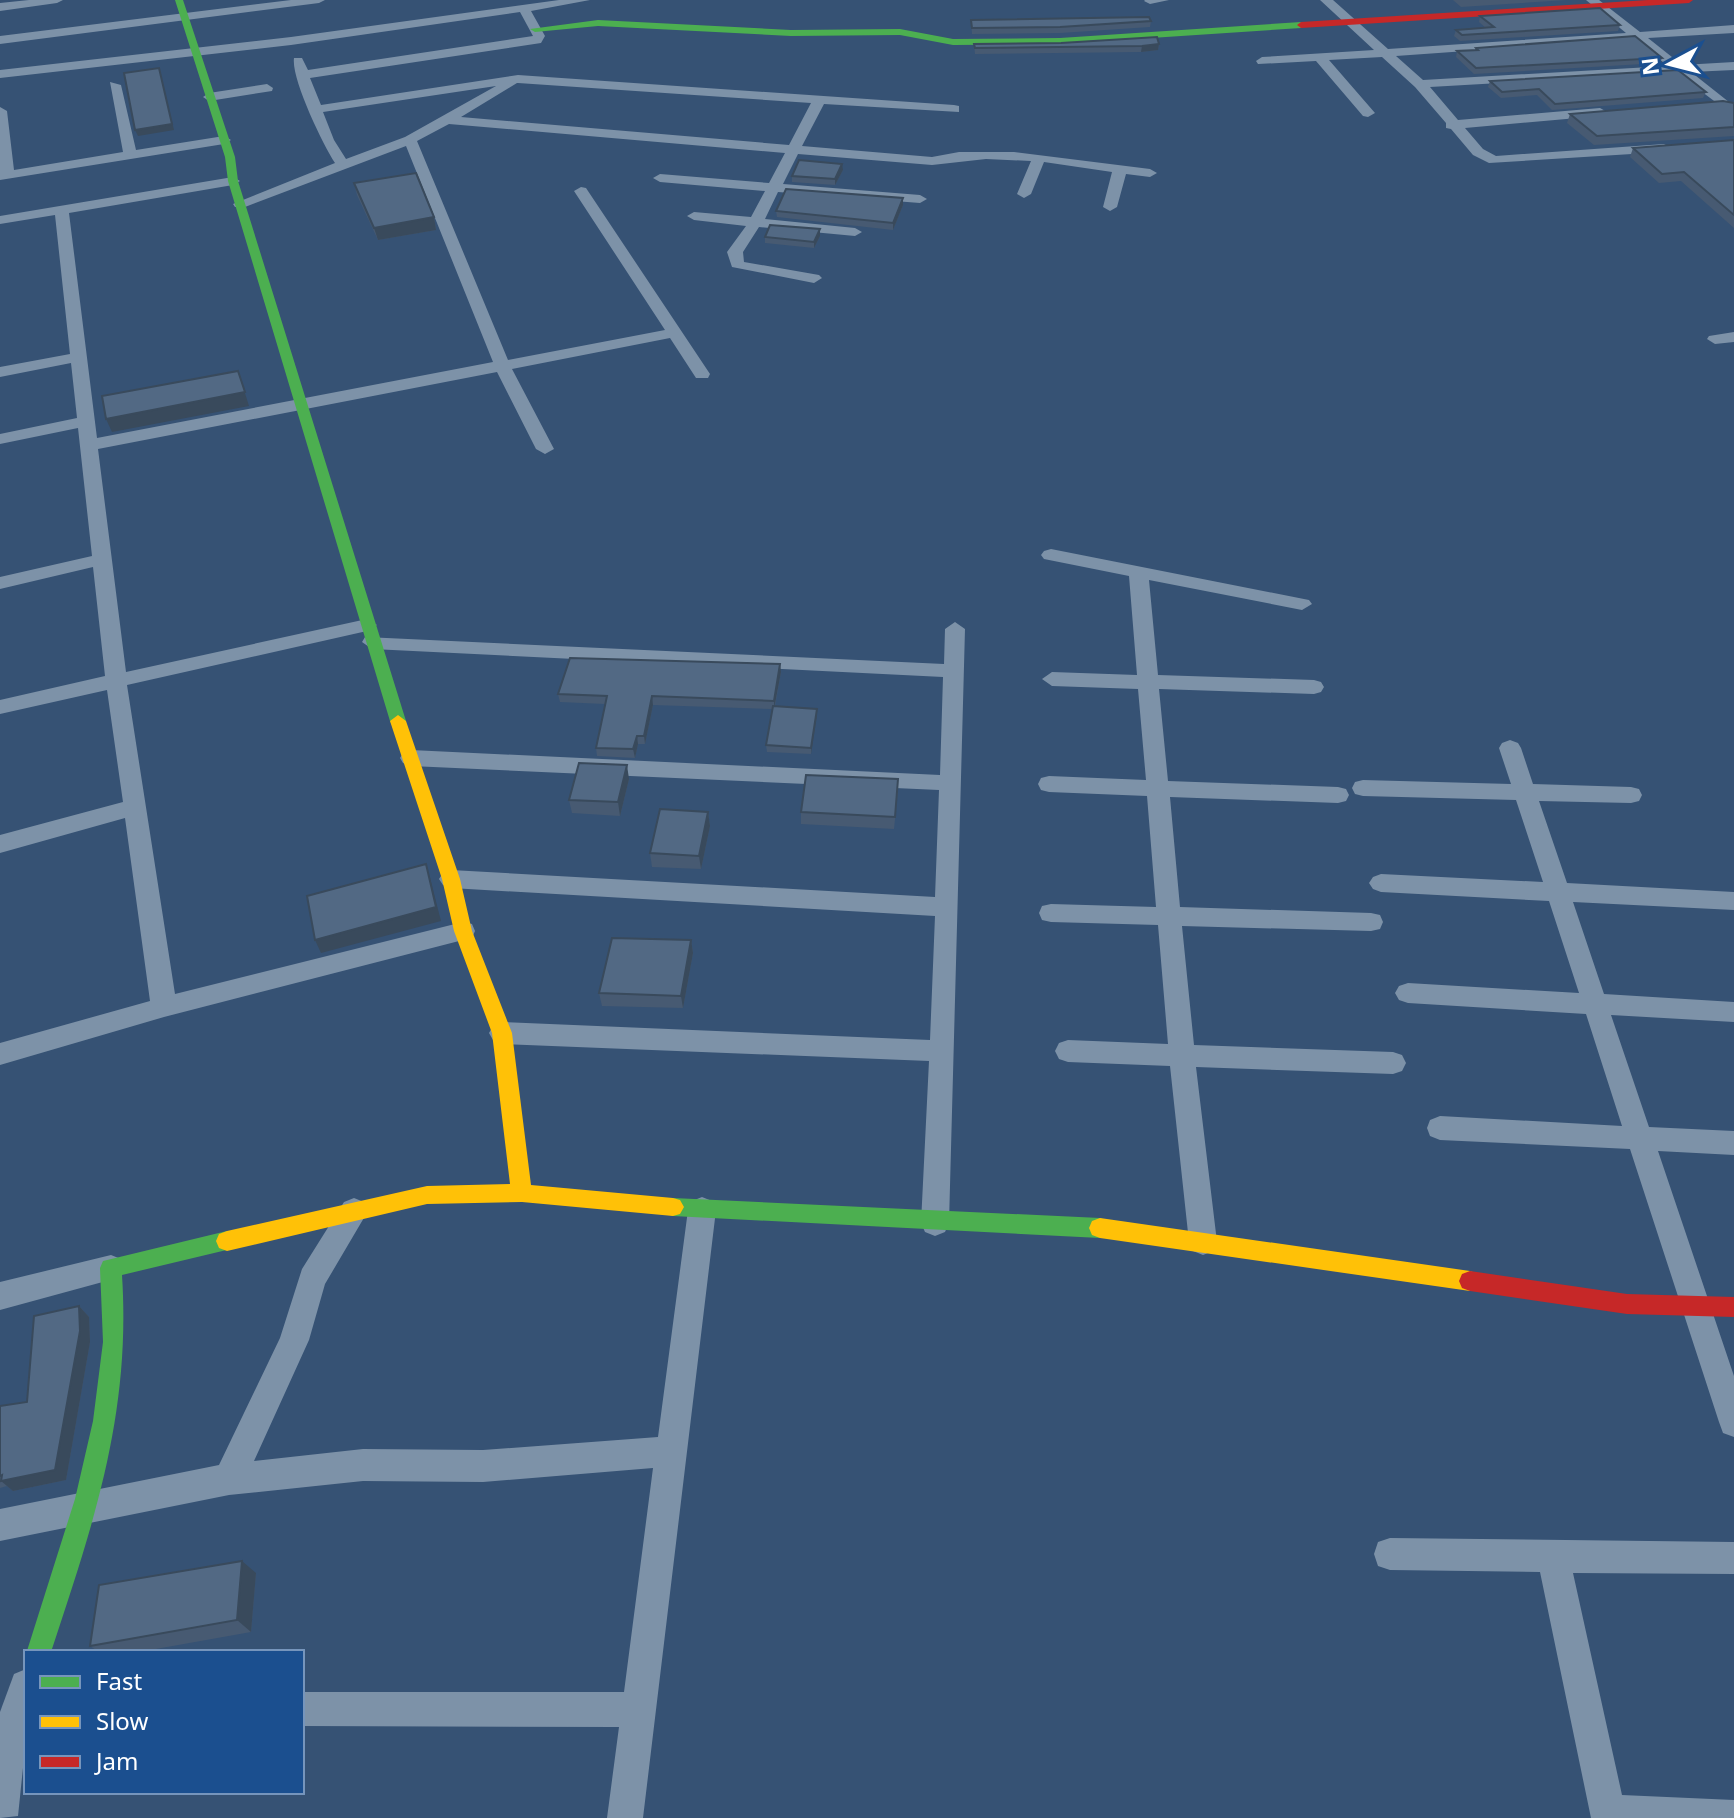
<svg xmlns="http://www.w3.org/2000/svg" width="1734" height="1818" font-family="'Noto Sans',sans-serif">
	<rect width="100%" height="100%" fill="#365274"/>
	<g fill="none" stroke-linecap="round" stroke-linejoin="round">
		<g fill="#7d92a8" fill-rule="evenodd">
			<path d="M29 0H63L57 3 0 11V3Z"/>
			<path d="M291 0H325L319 3 0 44V36Z"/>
			<path d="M559 0H590L531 11 545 36 541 43 310 78 321 105 518 75 954 105 959 106V112L824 104 802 146 932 157 959 152H1014L1150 169 1157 173 1150 177 1126 174 1117 207 1110 211 1103 207 1112 172 1044 162 1031 194 1024 198 1017 194 1031 161 986 159 932 165 798 154 783 184 920 195 927 199 920 203 778 192 765 219 855 228 862 232 855 236 759 227 743 252 744 262 819 275 822 278 814 283 732 267 727 252 746 226 694 220 687 216 694 212 751 217 765 191 660 182 653 178 660 174 769 183 785 153 449 124 417 141 508 360 665 330 574 191 581 187 586 188 710 374 708 378H696L670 338 512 369 554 449 545 454 536 449 497 372 98 449 126 672 367 619 377 625 367 631 127 685 175 994 463 922 472 924 475 931 472 938 463 940 164 1017 0 1065V1043L150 1001 125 818 0 853V835L123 802 107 690 0 714V700L105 676 93 567 0 589V577L92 556 78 428 0 444V434L77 418 71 363 0 377V367L70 354 55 215 0 224V216L233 177 240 181 233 185 69 213 97 438 493 362 406 146 245 207H235L233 204 335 163C322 143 291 78 294 58H302L308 70 533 36 520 12 291 45 0 78V70L291 37ZM517 83H518L811 103 789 145 461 117ZM496 86 405 137 346 159 334 140 323 112Z"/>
			<path d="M1169 0 1150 4 1144 1 1145 0Z"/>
			<path d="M1320 0H1333L1388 49 1626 33 1586 0H1599L1640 32 1734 25V33L1648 38 1682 65 1734 62V70L1691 72 1734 106V116L1677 73 1430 87 1458 120 1600 108 1607 112 1600 116 1465 128 1483 149 1496 156 1664 144 1671 148 1664 152 1489 163 1473 155 1451 129 1446 128V123L1415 87 1382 57 1329 60 1375 113 1368 117 1363 116 1316 61 1258 64 1256 61 1262 57 1374 50ZM1634 39 1668 66 1423 80 1396 56Z"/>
			<path d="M110 82 121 85 136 150 224 136 231 140 224 144 0 180V107L7 111 14 170 123 152Z"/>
			<path d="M267 84 273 88 272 91 209 101 203 97 209 93Z"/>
			<path d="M1734 332V342L1715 344 1707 339 1709 336Z"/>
			<path d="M1051 549 1309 600 1312 604 1302 610 1149 580 1158 675 1314 680 1321 682 1324 687 1321 692 1314 694 1159 689 1168 781 1338 787 1346 789 1349 795 1346 801 1338 803 1170 797 1180 907 1371 913 1380 915 1383 922 1380 929 1371 931 1182 926 1194 1045 1393 1052 1402 1055 1406 1063 1402 1071 1393 1074 1196 1067 1217 1242 1213 1251 1203 1255 1193 1251 1189 1242 1170 1066 1068 1062 1059 1059 1055 1051 1059 1043 1068 1040 1168 1044 1158 925 1051 922 1042 920 1039 913 1042 906 1051 904 1156 907 1147 796 1049 792 1041 790 1038 784 1041 778 1049 776 1146 780 1138 689 1052 686 1042 679 1052 672 1137 675 1129 576 1044 559 1041 555 1044 551Z"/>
			<path d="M955 622 965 629 949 1223 945 1232 935 1236 925 1232 921 1223 929 1061 502 1044 493 1040 489 1033 493 1026 502 1022 930 1040 935 916 451 888 443 885 439 879 443 873 451 870 935 897 939 790 411 766 403 763 400 758 403 753 411 750 940 775 943 677 372 649 362 642 365 637 944 664 945 629Z"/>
			<path d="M1510 740 1518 743 1521 748 1533 784 1631 787 1639 789 1642 795 1639 801 1631 803 1539 801 1567 883 1734 892V910L1573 902 1604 994 1734 1002V1022L1611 1015 1649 1127 1734 1131V1155L1658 1151 1734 1376V1437L1723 1433 1719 1422 1630 1149 1440 1140 1430 1136 1427 1128 1430 1120 1440 1116 1622 1126 1586 1014 1408 1003 1399 1000 1395 993 1399 986 1408 983 1579 993 1549 901 1381 892 1373 889 1369 883 1373 877 1381 874 1543 882 1516 800 1363 796 1355 794 1352 788 1355 782 1363 780 1511 784 1499 748 1502 743Z"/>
			<path d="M702 1197 712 1201 716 1210 643 1818H607L619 1727 302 1726V1692H624L653 1468 483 1482 363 1481 229 1495 0 1541V1509L219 1465 280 1338 302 1269 344 1202 354 1198 364 1202 368 1211 325 1284 309 1340 254 1461 363 1449 483 1450 658 1437 688 1210 692 1201Z"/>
			<path d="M111 1255 121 1259 125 1268 121 1277 0 1310V1282Z"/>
			<path d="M1390 1538 1734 1542V1574L1573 1573 1622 1795 1734 1800V1818H1591L1540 1572 1390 1570 1378 1566 1374 1554 1378 1542Z"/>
			<path d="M26 1669V1739L18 1816 0 1818V1712L14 1674Z"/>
		</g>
		<g fill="#4caf50" fill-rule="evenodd">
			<path d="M175 0H183L235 157 238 181 406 721 404 725H392L390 721 228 181 225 157Z"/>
			<path d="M598 20 791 30 900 29 953 39 1060 38 1301 22 1305 25 1301 28 1060 44 953 45 900 35 791 36 598 26 535 32 530 29Z"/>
			<path d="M673 1198 1100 1218 1108 1221 1111 1228 1108 1235 1100 1238 673 1216 666 1214 662 1207 666 1200Z"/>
			<path d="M227 1231 235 1234 238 1241 235 1248 122 1275C131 1414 94 1522 51 1652L26 1654 75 1499 93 1421 103 1342 100 1268 103 1261Z"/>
		</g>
		<g fill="#ffc107" fill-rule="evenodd">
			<path d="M398 715 406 721 460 879 472 931 512 1033 531 1185 673 1198 680 1200 684 1207 680 1214 673 1216 522 1202 427 1204 227 1251 219 1248 216 1241 219 1234 227 1231 427 1186 510 1184 492 1033 454 931 442 879 390 721Z"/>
			<path d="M1100 1218 1470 1271 1478 1274 1481 1281 1478 1288 1470 1291 1100 1238 1092 1235 1089 1228 1092 1221Z"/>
		</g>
		<g fill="#c62828" fill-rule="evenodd">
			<path d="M1648 0H1693L1689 3 1301 28 1297 25 1301 22Z"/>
			<path d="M1470 1271 1627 1294 1734 1297V1317L1627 1314 1470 1291 1462 1288 1459 1281 1462 1274Z"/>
		</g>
	</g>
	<g fill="#475a72">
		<path d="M1453 0H1567L1461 7Z"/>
		<path d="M1480 16 1620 25 1618 31 1460 41 1454 36 1456 30 1486 28 1479 22Z"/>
		<path d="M971 20 1151 21 1150 27 1060 33 972 34Z"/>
		<path d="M974 44H1159L1158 50 1141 52 975 54Z"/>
		<path d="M1476 48 1662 58 1660 63 1474 74 1456 57 1457 51 1475 50Z"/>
		<path d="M1490 81 1706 92 1703 98 1552 110 1537 95 1501 98 1488 87Z"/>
		<path d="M1734 103V136L1594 145 1567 123 1570 114Z"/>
		<path d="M1734 140V228L1681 181 1659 183 1630 157 1633 148Z"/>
		<path d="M843 170 835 185 792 182V176Z"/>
		<path d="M354 183 434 217 436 230 378 240 357 195Z"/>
		<path d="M903 198V205L893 230 777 217 776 211Z"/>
		<path d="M820 236 814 248 765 243V237Z"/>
		<path d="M781 672 775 706 817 709V715L811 754 767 752 766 745 772 709 653 705 645 744H638L635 758 597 756 596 748 605 704 560 702 558 694Z"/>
		<path d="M629 779 620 816 572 813 569 800Z"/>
		<path d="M898 791 894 829 801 824V812Z"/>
		<path d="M708 812 710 826 701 869 652 867 650 853Z"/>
		<path d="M691 940 693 953 683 1008 602 1006 599 993Z"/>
		<path d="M79 1306 89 1317 90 1342 66 1480 13 1491 7 1486 0 1488V1406L27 1402Z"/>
		<path d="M256 1573 251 1632 139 1652H99L90 1646Z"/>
	</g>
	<g fill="#394a5c">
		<path d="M1159 44 1158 50 1141 52 1142 46Z"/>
		<path d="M159 68 174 130 138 136 135 130Z"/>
		<path d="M842 164 843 170 835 185V179Z"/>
		<path d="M903 198V205L893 230V223Z"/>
		<path d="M434 217 436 230 378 240 374 228Z"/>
		<path d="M820 229V236L814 248V242Z"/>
		<path d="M238 371 249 406 112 432 106 419Z"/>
		<path d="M780 664 781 672 774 709V701Z"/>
		<path d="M652 696 653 705 645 744 644 736Z"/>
		<path d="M817 709V715L811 754V748Z"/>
		<path d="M637 736 638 744 635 758 633 749Z"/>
		<path d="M627 765 629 779 620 816 618 802Z"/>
		<path d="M708 812 710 826 701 869 699 856Z"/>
		<path d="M426 864 430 878 441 921 321 953 315 940Z"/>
		<path d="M691 940 693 953 683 1008 681 996Z"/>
		<path d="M79 1306 89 1317 90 1342 66 1480 13 1491 1 1481Z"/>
		<path d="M242 1561 256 1573 251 1632 237 1620Z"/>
	</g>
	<g fill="#526984" stroke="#394a5c" stroke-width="2">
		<path d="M1600 8 1620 25 1462 35 1456 30 1494 27 1480 16Z"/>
		<path d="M1149 17 1151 21 1060 27 972 28 971 20Z"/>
		<path d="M1635 36 1662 58 1476 68 1457 51 1478 50 1476 48Z"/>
		<path d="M1157 37 1159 44 1142 46 975 48 974 44 1061 43Z"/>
		<path d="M159 68 172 124 135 130 124 73Z"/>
		<path d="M1678 70 1706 92 1555 104 1539 89 1502 92 1490 81Z"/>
		<path d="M1723 101 1734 103V127L1597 136 1570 114Z"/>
		<path d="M1734 140V215L1684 172 1662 174 1633 148Z"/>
		<path d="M799 160 842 164 835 179 792 176Z"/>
		<path d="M416 173 434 217 374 228 354 183Z"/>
		<path d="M786 189 903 198 893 223 776 211Z"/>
		<path d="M770 225 820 229 814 242 765 237Z"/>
		<path d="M238 371 245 392 106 419 102 396Z"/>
		<path d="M570 658 780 664 774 701 652 696 644 736H637L633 749 596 748 607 696 558 694Z"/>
		<path d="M773 706 817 709 811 748 766 745Z"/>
		<path d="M579 763 627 765 618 802 569 800Z"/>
		<path d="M806 775 898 779 895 817 801 812Z"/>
		<path d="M660 809 708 812 699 856 650 853Z"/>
		<path d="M426 864 436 907 315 940 307 896Z"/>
		<path d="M612 938 691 940 681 996 599 993Z"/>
		<path d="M79 1306 80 1331 55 1470 1 1481 2 1475 0 1476V1406L27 1402 34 1316Z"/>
		<path d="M242 1561 237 1620 90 1646 99 1585Z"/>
	</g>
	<rect x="24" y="1650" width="280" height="144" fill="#1b4f8f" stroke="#7695bc" stroke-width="2"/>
	<rect x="40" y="1676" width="40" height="12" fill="#4caf50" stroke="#7695bc" stroke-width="2"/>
	<text x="96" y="1690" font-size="24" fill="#ffffff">Fast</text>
	<rect x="40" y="1716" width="40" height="12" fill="#ffc107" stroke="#7695bc" stroke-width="2"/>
	<text x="96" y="1730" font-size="24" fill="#ffffff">Slow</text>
	<rect x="40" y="1756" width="40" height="12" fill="#c62828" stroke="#7695bc" stroke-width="2"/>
	<text x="96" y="1770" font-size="24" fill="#ffffff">Jam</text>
	<g transform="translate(1670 64) rotate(263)" stroke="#1b4f8f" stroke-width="6" paint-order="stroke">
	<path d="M0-6L14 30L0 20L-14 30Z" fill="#ffffff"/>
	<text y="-12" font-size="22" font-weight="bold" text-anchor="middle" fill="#ffffff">N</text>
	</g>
</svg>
